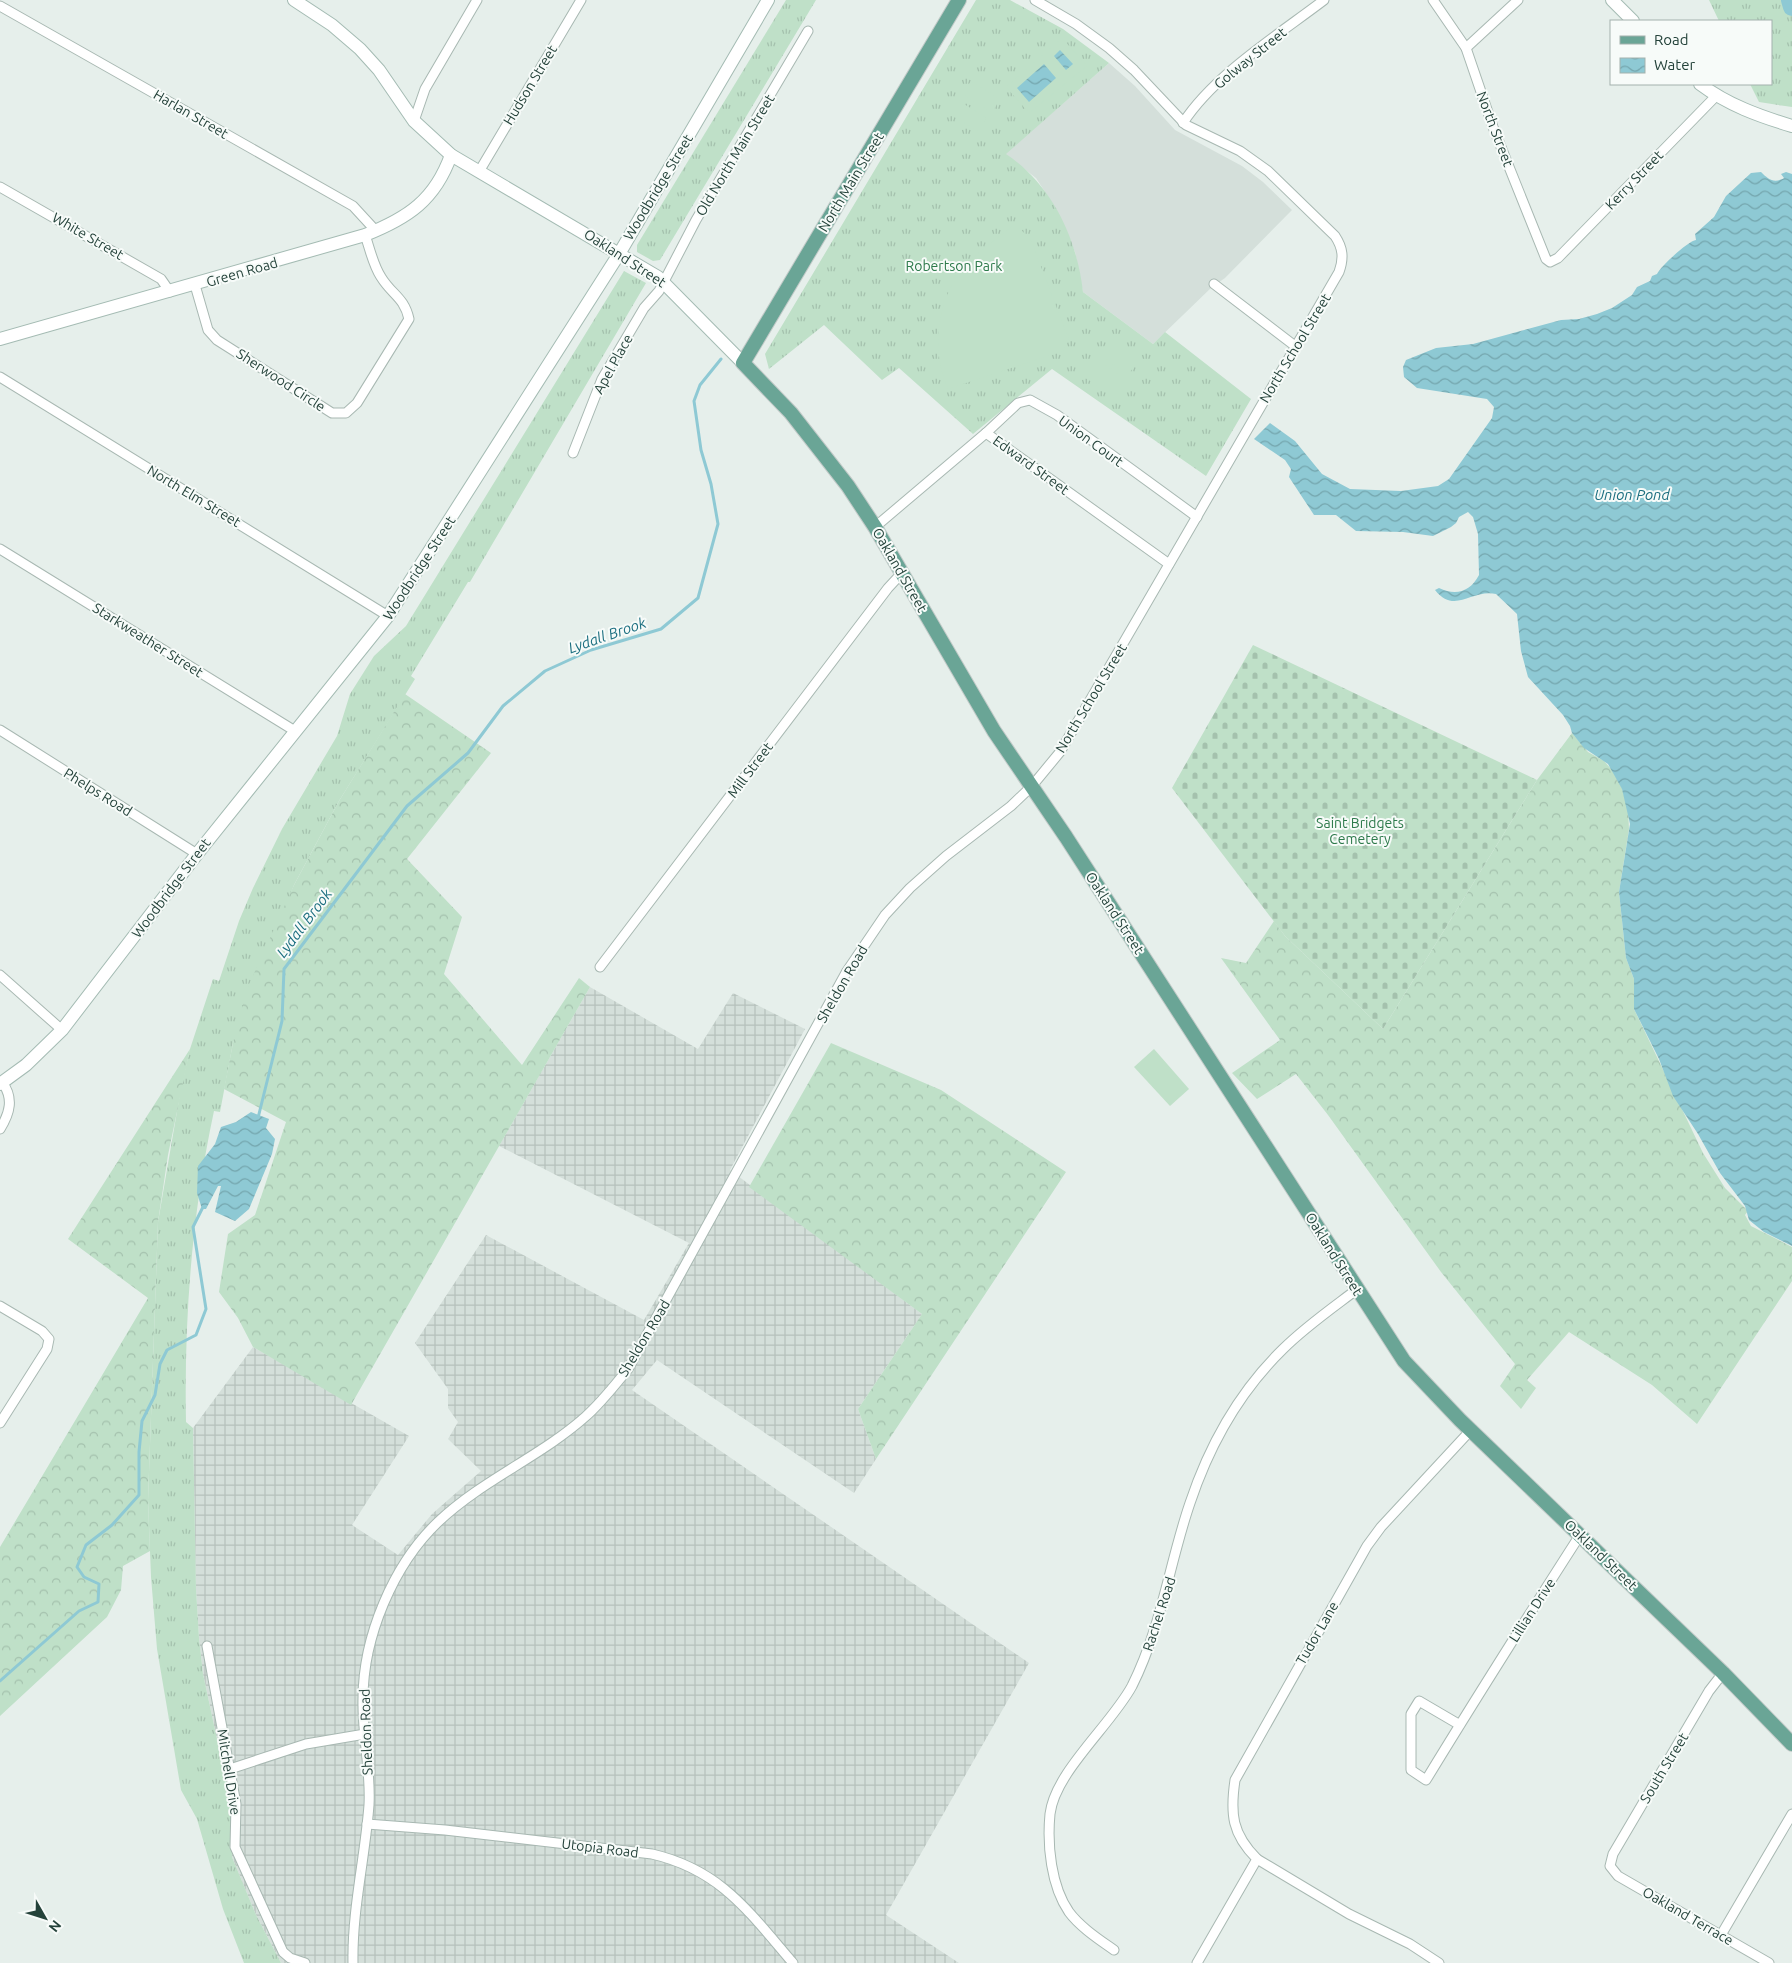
<svg xmlns="http://www.w3.org/2000/svg" width="1792" height="1963" font-family="Ubuntu,sans-serif">
	<defs>
		<pattern id="industrial-grid" width="8" height="8" patternUnits="userSpaceOnUse" patternTransform="scale(1.25)"><rect width="8" height="8" fill="#d4dfda"/><path d="M0 4h8M4 0v8" fill="none" stroke="#b6c1bc"/></pattern>
		<pattern id="grass-tufts" width="24" height="20" patternUnits="userSpaceOnUse" patternTransform="scale(1.25)"><rect width="24" height="20" fill="#bfe0c8"/><path d="M3 7l-1-3M5 7V3M7 7l1-3M15 17l-1-3M17 17v-4M19 17l1-3" fill="none" stroke="#a4c1ad"/></pattern>
		<pattern id="forest-crowns" width="20" height="18" patternUnits="userSpaceOnUse" patternTransform="scale(1.25)"><rect width="20" height="18" fill="#bfe0c8"/><path d="M2 6a3 3 0 1 1 6 0M12 15a3 3 0 1 1 6 0" fill="none" stroke="#a4c1ad"/></pattern>
		<pattern id="cemetery-stones" width="16" height="16" patternUnits="userSpaceOnUse" patternTransform="scale(1.25)"><rect width="16" height="16" fill="#bfe0c8"/><path d="M2 7V4a2 2 0 0 1 4 0v3zM10 15v-3a2 2 0 0 1 4 0v3z" fill="#a4c1ad"/></pattern>
		<pattern id="water-waves" width="16" height="10" patternUnits="userSpaceOnUse" patternTransform="scale(1.25)"><rect width="16" height="10" fill="#8ec9d4"/><path d="M0 5q4-4 8 0t8 0" fill="none" stroke="#74a5ad"/></pattern>
	</defs>
	<rect width="100%" height="100%" fill="#e6efeb"/>
	<path fill="#d4dfda" d="M1109 63 1135 86 1175 130 1242 166 1263 182 1292 210 1225 278 1212 287 1153 344 1083 292 1075 252 1053 204 1036 178 1005 154Z"/>
	<path fill="url(#industrial-grid)" d="M590 987 698 1049 733 993 805 1029 730 1170 922 1314 858 1409 876 1459 854 1493 657 1360 632 1390 1029 1663 886 1915 959 1963H281L256 1915 232 1857 231 1804 203 1674 199 1638 196 1589 193 1428 253 1347 409 1436 352 1525 398 1555 432 1514 481 1471 448 1439 458 1422 448 1408V1389L415 1343 486 1235 644 1320 689 1243 499 1146Z"/>
	<g fill="url(#grass-tufts)">
		<path d="M786 0H816L660 260 653 261 637 252V245Z"/>
		<path d="M976 0H1010L1063 29 1109 63 1006 154C1052 185 1077 238 1083 292L1153 344 1165 332 1251 399 1206 476 1052 369 973 434 899 368 882 380 824 325 769 369 765 354Z"/>
		<path d="M1709 0H1792V107L1759 102 1750 84H1771V21H1719Z"/>
		<path d="M624 271 646 283 470 582H468L411 676 415 679 339 801 294 885 233 1043 220 1112 214 1111C192 1213 184 1317 186 1422L193 1428 196 1589 199 1638 203 1674 231 1804 232 1857 256 1915 281 1963H244L223 1909 197 1819 181 1790 157 1649 151 1577 148 1500 158 1222 181 1088 190 1049 213 979 219 981 239 921 253 888 282 829 337 736 350 694 374 656 406 626Z"/>
	</g>
	<g fill="url(#forest-crowns)">
		<path d="M405 694 491 753 407 859 462 917 444 974 522 1065 579 978 590 987 351 1405 253 1347 238 1318 219 1292 228 1234 255 1215 286 1122 224 1089 233 1043 247 989 294 885 339 801Z"/>
		<path d="M1572 733 1588 752 1604 761 1612 770 1622 788 1628 810 1629 829 1619 892 1626 958 1634 979V1009L1703 1153 1725 1188 1748 1211 1745 1215 1751 1226 1792 1247V1281L1697 1424 1652 1385 1569 1332 1527 1380 1536 1388 1521 1409 1500 1386 1515 1364 1441 1272 1328 1115 1296 1074 1257 1099 1232 1073 1280 1040 1221 958 1246 963 1274 921 1285 936 1383 1029 1537 780Z"/>
		<path d="M831 1043 941 1090 1066 1172 876 1459 858 1409 922 1314 749 1187Z"/>
		<path d="M190 1049 168 1155 158 1222 148 1500 150 1551 123 1566 121 1590 107 1617 0 1716V1547L148 1298 68 1239Z"/>
	</g>
	<path fill="url(#cemetery-stones)" d="M1253 645 1537 780 1383 1029 1285 936 1172 788Z"/>
	<g fill="#bfe0c8">
		<path d="M1062 38 1087 66 1029 113 1006 87Z"/>
		<path d="M971 81 1000 99 992 113 963 94Z"/>
		<path d="M959 101 987 118 979 132 950 114Z"/>
		<path d="M1014 224 1030 238 1069 340 1063 351 948 389C931 350 936 304 962 269 971 257 1001 236 1014 224Z"/>
		<path d="M1111 337 1141 357 1128 375 1099 354Z"/>
		<path d="M1096 358 1125 379 1113 397 1083 376Z"/>
		<path d="M1154 1049 1189 1089 1170 1106 1134 1067Z"/>
	</g>
	<g fill="url(#water-waves)">
		<path d="M1060 50 1073 64 1066 70 1054 56Z"/>
		<path d="M1044 64 1056 78 1029 102 1017 88Z"/>
		<path d="M1761 172C1768 179 1774 184 1784 178L1781 174 1786 172 1792 174V1246L1764 1232 1749 1220 1745 1206 1720 1173 1698 1134 1673 1096 1659 1059 1634 1009V979L1626 958 1619 892 1630 824 1622 789 1608 764 1584 748 1572 733 1570 726 1563 715 1528 677 1521 651 1517 614 1496 594C1471 589 1455 615 1435 590L1439 588C1456 596 1470 592 1479 575L1478 534 1473 517 1468 512 1459 517 1456 523 1451 527 1433 536 1403 532 1356 531 1336 515H1314L1289 477 1291 469 1285 460 1254 439 1270 423 1295 441 1322 474 1350 489 1401 491 1438 486 1449 479 1492 418 1494 407 1487 399 1417 388 1404 377 1403 367 1406 360 1436 348 1473 344 1561 320 1579 319 1597 314 1612 308 1632 295 1637 287 1650 281 1652 276 1657 274C1660 267 1688 241 1696 240L1695 234 1714 217 1726 196 1751 173Z"/>
		<path d="M251 1112 269 1119 266 1128 275 1139 272 1154 249 1209 235 1221 215 1212 221 1186H218L206 1209H202L197 1193 198 1166 215 1144 221 1127 236 1122Z"/>
	</g>
	<g fill="none" stroke-linecap="round" stroke-linejoin="round">
		<g stroke="#8ec9d4" stroke-width="3">
			<path d="M258 1118 282 1021 284 969 407 806 468 753 503 706 545 671 591 650 661 629 698 598 718 524 711 484 701 450 694 401 700 385 721 359"/>
			<path d="M0 1681 79 1611 98 1602 99 1584 84 1577 77 1567 86 1545 112 1525 139 1495V1452L142 1421 155 1395 160 1364 167 1350 196 1335 206 1309 193 1227 203 1207"/>
		</g>
		<path stroke="#8ec9d4" stroke-width="18" d="M1790 0 1792 7"/>
		<g stroke="#a8b8b2" stroke-width="11">
			<g id="street">
				<path d="M1433 0 1466 48 1493 127 1546 259 1550 262 1558 258 1716 96"/>
				<path d="M0 6 353 206 376 231"/>
				<path d="M1466 48 1518 0"/>
				<path d="M414 121 425 89 477 0"/>
				<path d="M1183 123C1214 75 1278 35 1324 0"/>
				<path d="M480 170 581 0"/>
				<path d="M0 187 161 279 170 292"/>
				<path d="M1214 284 1295 346"/>
				<path d="M195 285 208 330 217 340 332 413H346L357 403 409 319C404 297 392 295 381 277 373 265 370 249 365 235"/>
				<path d="M0 377 388 616"/>
				<path d="M986 433 1169 564"/>
				<path d="M573 453 602 379 644 308 659 291 696 220 808 31"/>
				<path d="M875 527 986 433 1018 403 1030 400 1057 415 1197 517"/>
				<path d="M0 549 295 731"/>
				<path d="M0 730 197 854"/>
				<path d="M600 967 888 588 901 574"/>
				<path d="M0 975 62 1030"/>
				<path d="M0 1129C10 1113 14 1098 2 1082"/>
				<path d="M0 1306 42 1331 49 1339 47 1349 0 1423"/>
				<path d="M207 1646 236 1804 235 1847 283 1952 290 1958 305 1963"/>
				<path d="M1723 1673 1709 1691 1613 1854 1610 1866 1618 1876 1769 1963"/>
				<path d="M1460 1725 1419 1701 1411 1714V1770L1426 1780C1476 1698 1528 1616 1580 1535"/>
				<path d="M230 1769 306 1744 365 1734"/>
				<path d="M367 1824 445 1830 652 1854C721 1870 749 1912 793 1963"/>
				<path d="M1257 1859 1349 1914 1410 1944 1439 1963"/>
				<path d="M1721 1935 1792 1814"/>
				<path d="M1114 1950C1100 1940 1080 1927 1069 1912 1051 1886 1047 1845 1050 1814 1055 1772 1111 1725 1132 1686 1162 1626 1169 1564 1190 1503 1209 1446 1240 1391 1283 1349 1305 1327 1331 1309 1356 1290"/>
				<path d="M353 1963C352 1910 365 1858 369 1805 371 1770 362 1734 363 1699 363 1637 393 1565 438 1522 482 1480 540 1457 585 1417 601 1403 615 1385 628 1369L847 971 885 915 910 888 946 856 1011 806 1032 786 1060 752 1339 272C1344 258 1343 248 1335 236L1268 171 1240 151 1186 125 1134 70 1109 48 1076 24 1035 0"/>
				<path d="M1197 1963 1257 1859C1232 1834 1230 1814 1235 1780L1367 1546 1381 1527 1470 1431"/>
			</g>
		</g>
		<g stroke="#a4bbb3" stroke-width="14">
			<g id="secondary">
				<path d="M294 0 332 25 360 49 379 70 414 121 451 155 658 277 743 363"/>
				<path d="M1612 0 1633 21"/>
				<path d="M1700 84C1728 105 1759 116 1792 126"/>
				<path d="M0 339 365 235C408 218 435 200 451 155"/>
				<path d="M0 1084 26 1065 62 1030 197 854 388 616 619 254 768 0"/>
			</g>
		</g>
		<g stroke="#c2cac8" stroke-width="16">
			<path id="primary" d="M959 0 743 363 791 413 848 486 875 527 994 731 1066 837 1404 1361 1460 1420 1723 1673 1792 1744"/>
		</g>
		<use href="#street" stroke="#fff" stroke-width="9"/>
		<use href="#secondary" stroke="#fff" stroke-width="12"/>
		<use href="#primary" stroke="#6aa596" stroke-width="14"/>
	</g>
	<g text-anchor="middle" dominant-baseline="central" stroke-width="4" stroke-linejoin="round" paint-order="stroke">
		<g font-size="14" fill="#24423a" stroke="#f7fbf9">
			<text transform="translate(1250 58) rotate(-39)">Golway Street</text>
			<text transform="translate(530 85) rotate(-59)">Hudson Street</text>
			<text transform="translate(191 114) rotate(30)">Harlan Street</text>
			<text transform="translate(1495 129) rotate(69)">North Street</text>
			<text transform="translate(735 155) rotate(-59)">Old North Main Street</text>
			<text transform="translate(1634 180) rotate(-46)">Kerry Street</text>
			<text transform="translate(851 182) rotate(-59)">North Main Street</text>
			<text transform="translate(658 187) rotate(-59)">Woodbridge Street</text>
			<text transform="translate(88 236) rotate(30)">White Street</text>
			<text transform="translate(625 258) rotate(33)">Oakland Street</text>
			<text transform="translate(242 272) rotate(-16)">Green Road</text>
			<text transform="translate(1295 348) rotate(-59)">North School Street</text>
			<text transform="translate(613 364) rotate(-61)">Apel Place</text>
			<text transform="translate(281 380) rotate(33)">Sherwood Circle</text>
			<text transform="translate(1091 441) rotate(36)">Union Court</text>
			<text transform="translate(1031 465) rotate(36)">Edward Street</text>
			<text transform="translate(194 496) rotate(31)">North Elm Street</text>
			<text transform="translate(419 568) rotate(-57)">Woodbridge Street</text>
			<text transform="translate(900 570) rotate(60)">Oakland Street</text>
			<text transform="translate(148 640) rotate(32)">Starkweather Street</text>
			<text transform="translate(1091 698) rotate(-59)">North School Street</text>
			<text transform="translate(750 770) rotate(-53)">Mill Street</text>
			<text transform="translate(98 792) rotate(32)">Phelps Road</text>
			<text transform="translate(171 888) rotate(-53)">Woodbridge Street</text>
			<text transform="translate(1115 913) rotate(57)">Oakland Street</text>
			<text transform="translate(842 984) rotate(-60)">Sheldon Road</text>
			<text transform="translate(1334 1254) rotate(58)">Oakland Street</text>
			<text transform="translate(644 1338) rotate(-59)">Sheldon Road</text>
			<text transform="translate(1601 1555) rotate(44)">Oakland Street</text>
			<text transform="translate(1532 1610) rotate(-57)">Lillian Drive</text>
			<text transform="translate(1159 1614) rotate(-72)">Rachel Road</text>
			<text transform="translate(1317 1633) rotate(-60)">Tudor Lane</text>
			<text transform="translate(366 1732) rotate(-92)">Sheldon Road</text>
			<text transform="translate(1664 1768) rotate(-59)">South Street</text>
			<text transform="translate(229 1772) rotate(81)">Mitchell Drive</text>
			<text transform="translate(600 1848) rotate(7)">Utopia Road</text>
			<text transform="translate(1688 1916) rotate(30)">Oakland Terrace</text>
		</g>
		<g font-size="14" fill="#2d7a4b" stroke="#f7fbf9">
			<text x="954" y="266">Robertson Park</text>
			<text x="1360" y="823">Saint Bridgets<tspan x="1360" dy="16">Cemetery</tspan></text>
		</g>
		<g font-size="15" font-style="italic" fill="#1c6f80" stroke="#f7fbf9">
			<text x="1632" y="494">Union Pond</text>
			<text transform="translate(607 635) rotate(-19)">Lydall Brook</text>
			<text transform="translate(304 923) rotate(-53)">Lydall Brook</text>
		</g>
	</g>
	<rect x="1610" y="20" width="162" height="65" fill="#f7fbf9" stroke="#a3b1ad"/>
	<rect x="1620" y="36" width="25" height="8" fill="#6aa596" stroke="#a3b1ad"/>
	<text x="1654" y="45" font-size="15" fill="#24423a">Road</text>
	<rect x="1620" y="58" width="25" height="15" fill="url(#water-waves)" stroke="#a3b1ad"/>
	<text x="1654" y="70" font-size="15" fill="#24423a">Water</text>
	<g transform="translate(45 1918) rotate(129)" stroke="#f7fbf9" stroke-width="4" paint-order="stroke">
	<path d="M0-4L9 19L0 12L-9 19Z" fill="#24423a"/>
	<text y="-8" font-size="14" font-weight="bold" text-anchor="middle" fill="#24423a">N</text>
	</g>
</svg>
